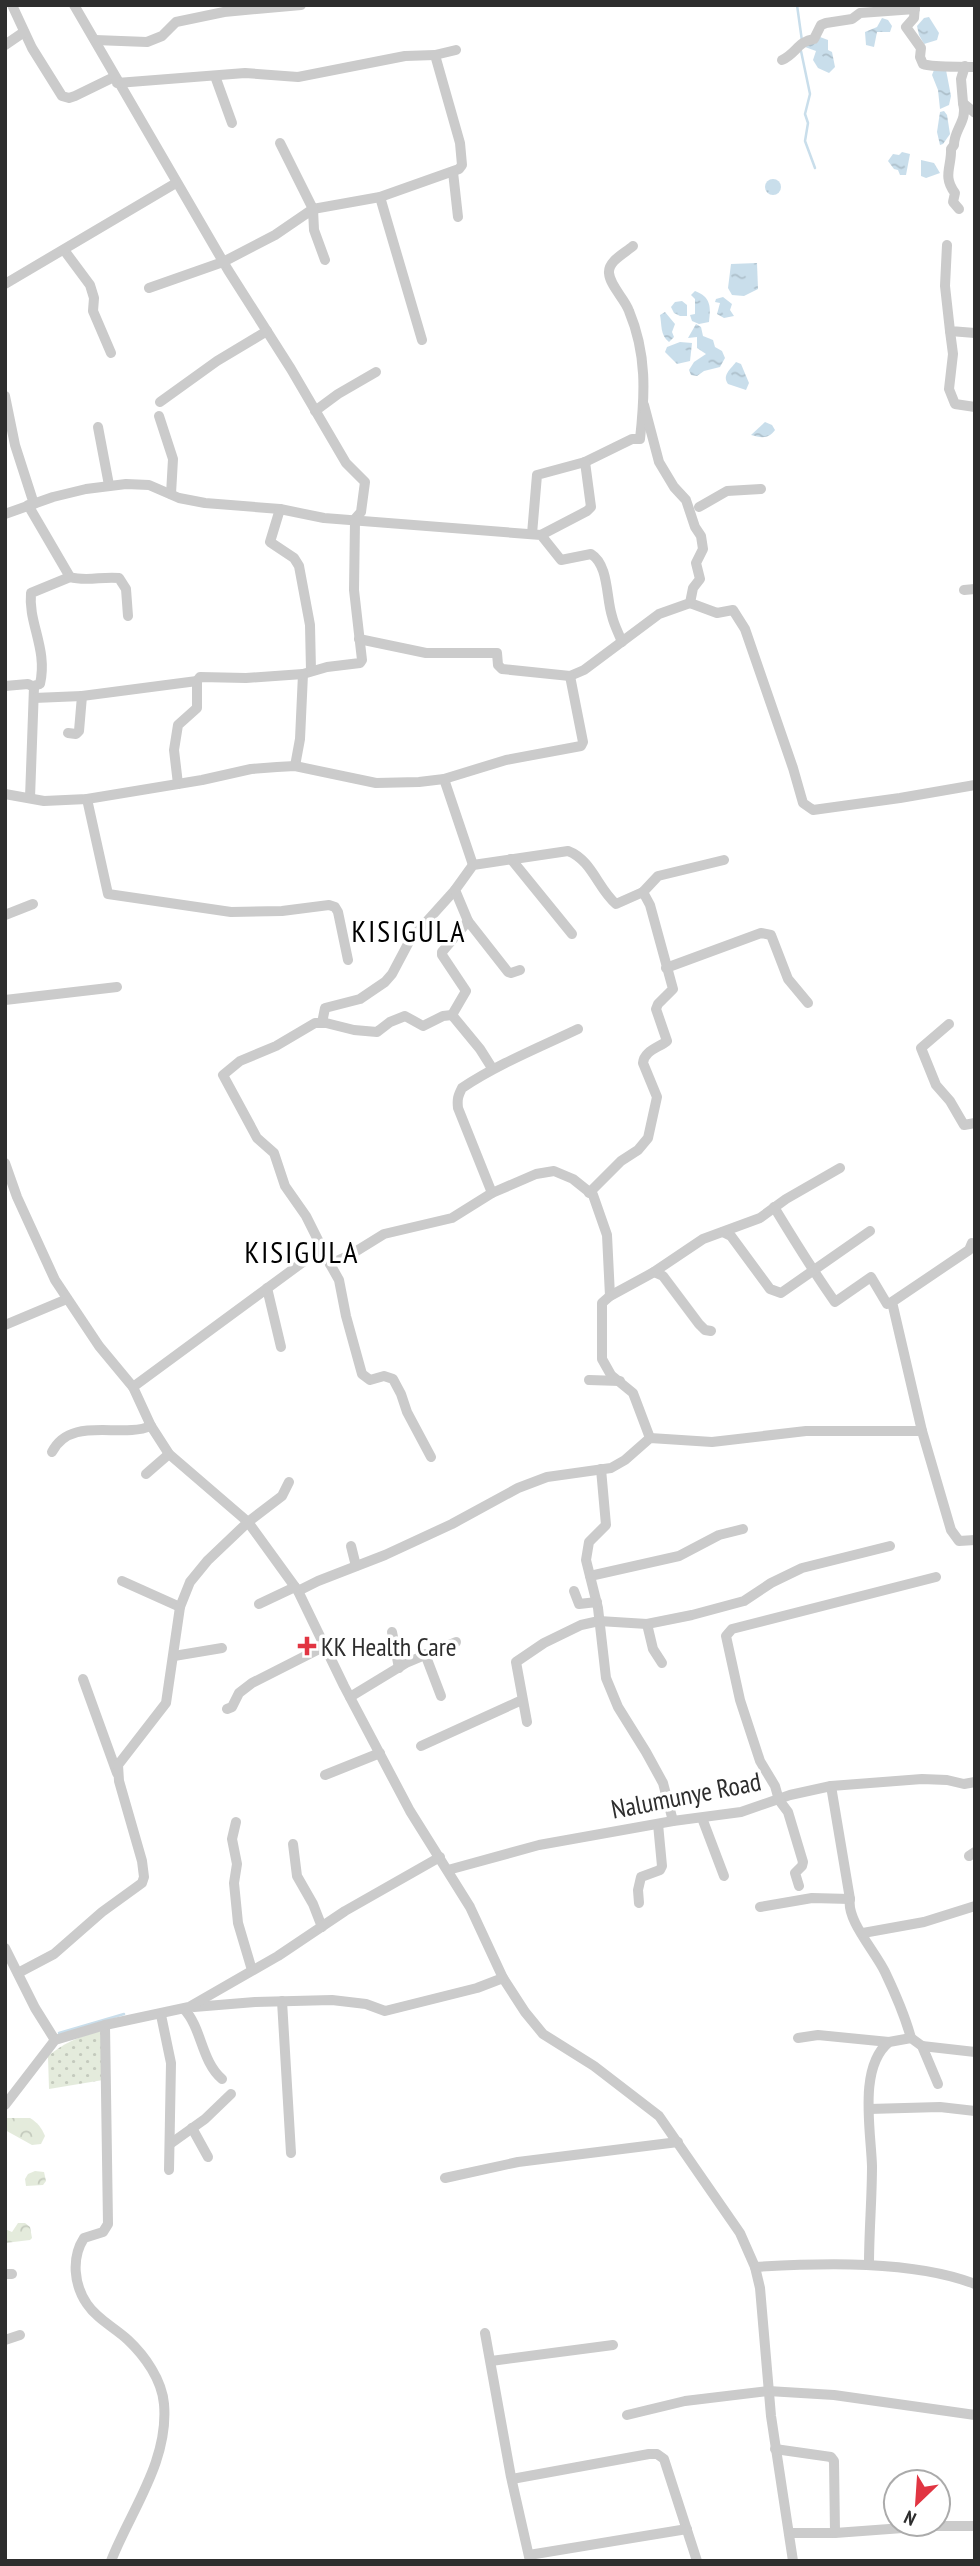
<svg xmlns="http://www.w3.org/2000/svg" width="980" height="2566" font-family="'PT Sans Narrow',sans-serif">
	<defs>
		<pattern id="grass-dots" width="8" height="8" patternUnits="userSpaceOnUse" patternTransform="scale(1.75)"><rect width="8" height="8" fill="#e4ebdc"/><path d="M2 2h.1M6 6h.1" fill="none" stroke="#c4cabd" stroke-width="1.8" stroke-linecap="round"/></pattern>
		<pattern id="forest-crowns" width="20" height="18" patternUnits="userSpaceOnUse" patternTransform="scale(1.75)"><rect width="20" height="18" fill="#e4ebdc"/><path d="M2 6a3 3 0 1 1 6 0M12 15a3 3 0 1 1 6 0" fill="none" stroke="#c4cabd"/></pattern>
		<pattern id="water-ripples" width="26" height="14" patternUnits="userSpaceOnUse" patternTransform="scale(1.75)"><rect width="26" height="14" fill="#c9deeb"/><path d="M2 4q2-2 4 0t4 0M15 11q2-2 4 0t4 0" fill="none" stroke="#adbfca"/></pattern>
	</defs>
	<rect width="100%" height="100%" fill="#fff"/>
	<path fill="url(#grass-dots)" d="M101 2031 103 2080 49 2089 48 2056C64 2043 80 2036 101 2031Z"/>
	<g fill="url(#forest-crowns)">
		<path d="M30 2118C38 2123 41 2127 45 2136L41 2144 32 2145 5 2130 6 2118Z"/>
		<path d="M35 2171 44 2172 46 2181 43 2185 26 2186 25 2179 28 2174Z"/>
		<path d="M18 2223H25L30 2227 32 2238 30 2240 5 2243V2229L12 2232Z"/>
	</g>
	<g fill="url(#water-ripples)">
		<path d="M929 17 939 33 937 40 924 44 919 35 917 26 924 18Z"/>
		<path d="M882 18 888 20 892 26 890 32H877L874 47 866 45 865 32 877 27Z"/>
		<path d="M820 37 828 40V50L832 52 835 67 829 73 818 68 813 60 816 51 805 47Z"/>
		<path d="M934 70H946L951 96 949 105 940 109 938 90 932 75Z"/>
		<path d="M944 111 947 115 950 134 943 144 940 145 937 132 940 112Z"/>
		<path d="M902 152 910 154 906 175H900L898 170 894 169 888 161 893 154 899 155Z"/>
		<path d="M921 160 934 163 940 173 926 178 921 176Z"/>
		<circle cx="773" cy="187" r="8"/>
		<path d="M757 263 758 289 744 296 732 295 728 288 731 264Z"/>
		<path d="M695 291C711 297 711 307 709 322L699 324 692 321 690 315 695 314V299L691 295Z"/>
		<path d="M723 297 732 304 730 310 734 316 724 318 717 314 720 303 715 302 716 299Z"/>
		<path d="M682 301 687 305V316H680L674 313 671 307 675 302Z"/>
		<path d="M665 312 675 324 672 332 674 337 669 342C660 335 662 325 660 315Z"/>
		<path d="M696 324 701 327 703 336 713 340 715 347 722 351 725 358 720 367 704 371 697 376 691 375 689 370 694 362 706 354 697 348V337L688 338Z"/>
		<path d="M680 342 692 343 690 361 677 364 665 352 667 347Z"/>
		<path d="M736 362 741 364 749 383 746 390 728 384C722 375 730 370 736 362Z"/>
		<path d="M765 422 772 425 775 430C769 439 761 438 751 435Z"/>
	</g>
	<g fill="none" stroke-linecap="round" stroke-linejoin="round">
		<g stroke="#c9deeb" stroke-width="2.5">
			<path d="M797 5 802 41"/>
			<path d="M801 51 810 94 805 114 808 123 805 141 815 168"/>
			<path d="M59 2033 124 2014"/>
		</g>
		<g stroke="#cbcbcb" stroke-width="10">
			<path d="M12 5 32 48 62 96 69 98 75 96 114 77"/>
			<path d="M74 5 228 270 291 369 346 463 365 482 361 512 353 521"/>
			<path d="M915 5 914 18 906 27 921 48 920 57 923 64C934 68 960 66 975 67"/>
			<path d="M95 40 147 42 162 36 176 22 224 12 301 5"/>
			<path d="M5 45 24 32"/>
			<path d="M782 60C796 54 798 41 814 39L821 25 826 23 852 19 860 13 915 9"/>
			<path d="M965 66 961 79 963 103 975 113"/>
			<path d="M215 76 232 123"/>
			<path d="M117 83 245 73 298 77 405 56 435 55 456 50"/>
			<path d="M280 143 313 209 380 197 459 169 462 165 460 143 435 55"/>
			<path d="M453 172 458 217"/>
			<path d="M380 197 422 340"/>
			<path d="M959 209 953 202 955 193C942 176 952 166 951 149L954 145C954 129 968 121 963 103"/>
			<path d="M947 245 945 286 950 331 975 333"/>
			<path d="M64 250 90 285 94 298 93 311 111 353"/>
			<path d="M5 284 176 183"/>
			<path d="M149 288 223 262 275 235 313 209 314 230 325 260"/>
			<path d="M950 331 953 354 949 389 955 404 975 407"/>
			<path d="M5 396 15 445 34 504"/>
			<path d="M160 402 217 361 267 331"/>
			<path d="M315 411 338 394 376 372"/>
			<path d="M159 416 173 459 171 494"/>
			<path d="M98 427 109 485"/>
			<path d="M28 505 70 577C87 582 102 576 119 578L126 589 128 616"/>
			<path d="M699 507 727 491 761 489"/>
			<path d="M5 514 53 497 86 489 126 484 149 485 179 498 205 503 280 509"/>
			<path d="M532 534 537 475 585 462 632 439H640C645 394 647 354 629 311 625 299 610 286 609 273 608 261 625 253 633 246"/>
			<path d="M541 535 587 511 591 507 585 462"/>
			<path d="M964 590 975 589"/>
			<path d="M690 603 717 613 733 610 745 629 793 768 803 803 813 810 900 798 975 785"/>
			<path d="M359 639 426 653H497L498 665 502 669 570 676 584 670 659 614 690 603 693 588 700 579 696 563 703 549 701 536 695 527 686 500 674 487 659 462 644 405"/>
			<path d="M311 671 310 625 299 566 294 558 270 542 280 509 324 518 541 535 561 560 591 554C609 565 606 598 612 616 614 625 619 634 622 642"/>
			<path d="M5 686 28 684 34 687 30 798"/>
			<path d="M33 686 40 684C48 649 28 623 31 593L70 577"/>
			<path d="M34 698 82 696"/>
			<path d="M68 733 76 734 79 731 82 696 197 681"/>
			<path d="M295 766 300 739 303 674 327 667 360 663 362 660 354 590 355 521"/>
			<path d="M444 779 473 865"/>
			<path d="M178 784 174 750 178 725 197 708V681L200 677 246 678 303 674"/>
			<path d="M5 794 44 801 87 799 202 780 251 769 277 767 295 766 376 783 419 782 444 779 506 760 581 746 583 742 570 676"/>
			<path d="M87 799 108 894 231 912 282 911 329 905 335 907 338 912 348 960"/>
			<path d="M511 859 572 934"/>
			<path d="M5 915 33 904"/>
			<path d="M468 921 508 972 511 973 520 970"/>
			<path d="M666 968 761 933 771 935 788 979 808 1003"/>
			<path d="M5 1000 117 987"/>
			<path d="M322 1023 325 1008 360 999 385 982 392 974 410 940 455 890"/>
			<path d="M949 1024 921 1048 936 1085 950 1101 964 1125 975 1123"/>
			<path d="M492 1068 480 1049 452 1015 466 991 442 955V952L468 921 455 890 473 865 568 851C592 860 598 889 616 904L643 892"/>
			<path d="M5 1163 17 1197 55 1280 99 1346 133 1387 151 1426 169 1454 248 1522 298 1591 344 1686 410 1811 470 1907 503 1978 525 2012 543 2034 594 2066 659 2116 740 2233 755 2267 760 2288 771 2416 793 2561"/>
			<path d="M492 1193 458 1108C457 1099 458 1096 462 1088 498 1064 538 1048 578 1029"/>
			<path d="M589 1193 621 1161 638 1150 648 1138 657 1097 643 1063C644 1051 658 1048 667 1041L656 1009 658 1004 673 989 650 905 643 892 658 876 724 860"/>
			<path d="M774 1207C794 1240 813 1271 835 1302L871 1277 887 1304"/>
			<path d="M723 1232 731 1236 770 1289 781 1293 870 1231"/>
			<path d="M972 1243 969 1250 892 1302 922 1431 951 1530 959 1541 975 1540"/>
			<path d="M322 1248 306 1216 285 1186 274 1153 257 1138 223 1075 240 1061 276 1046 315 1023H326L354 1030 377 1032 390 1022 405 1016 423 1026 443 1016 452 1015"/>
			<path d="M330 1264 339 1280 346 1316 362 1374 370 1380 384 1376 393 1379 401 1394 407 1412 431 1457"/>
			<path d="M654 1272 663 1276 699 1324 705 1330 711 1331"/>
			<path d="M267 1288 281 1347"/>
			<path d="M5 1325 67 1299"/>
			<path d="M589 1380 620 1381"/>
			<path d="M133 1387 322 1248 330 1264 350 1255 384 1234 452 1218 492 1193 536 1174 554 1171 573 1179 593 1195 607 1235 610 1296"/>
			<path d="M650 1438 633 1393 611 1375 602 1359V1303L610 1296 654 1272 703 1239 760 1218 786 1199 840 1168"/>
			<path d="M52 1452C71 1415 120 1439 151 1426"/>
			<path d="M601 1469 606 1525 589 1542 586 1560 598 1608 606 1678 618 1707 646 1752 663 1783 673 1821"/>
			<path d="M146 1474 169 1454"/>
			<path d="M351 1546 356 1566"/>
			<path d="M590 1576 679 1556 719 1535 743 1529"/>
			<path d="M122 1581 180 1607"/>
			<path d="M298 1591 318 1581 385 1555 452 1524 518 1488 547 1477 611 1468 625 1460 650 1438 712 1442 806 1431H922"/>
			<path d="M574 1591 579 1604 597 1602"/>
			<path d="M259 1604 295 1587"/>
			<path d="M647 1624 653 1649 662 1663"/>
			<path d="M392 1632 399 1668"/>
			<path d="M425 1654 441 1696"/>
			<path d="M174 1656 222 1648"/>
			<path d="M83 1679 117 1773"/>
			<path d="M350 1697 406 1663 456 1642"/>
			<path d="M227 1709 232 1707 239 1693 252 1683 325 1646"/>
			<path d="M527 1722 516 1662 544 1643 581 1625 599 1621 647 1624 692 1615 744 1601 771 1583 802 1568 890 1546"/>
			<path d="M421 1746 522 1700"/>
			<path d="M325 1775 380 1753"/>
			<path d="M831 1786 850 1899C846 1920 875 1951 885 1972 895 1993 905 2016 911 2038"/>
			<path d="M702 1818 724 1876"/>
			<path d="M236 1822 232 1839 237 1864 234 1883 238 1923 252 1970"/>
			<path d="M293 1844 297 1876 313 1904 322 1927"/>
			<path d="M969 1856 975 1852"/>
			<path d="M448 1870 539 1845 673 1821 741 1812 790 1795 831 1786 922 1779 947 1780 964 1784 975 1782"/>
			<path d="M799 1886 795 1873 802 1866 803 1862 788 1812 779 1800 775 1786 760 1761 740 1700 726 1636 732 1629 936 1577"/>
			<path d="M639 1903 638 1890 641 1877 660 1870 662 1866 658 1824"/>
			<path d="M760 1907 812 1898 850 1899"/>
			<path d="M863 1933 924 1922 975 1906"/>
			<path d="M5 1948 35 2008 55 2040"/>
			<path d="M18 1973 54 1954 102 1912 142 1883 144 1877 142 1861 119 1781 118 1765 166 1703 180 1607 190 1582 208 1560 248 1522 282 1496 289 1482"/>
			<path d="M282 2001 291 2153"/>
			<path d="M194 2007 255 2002 332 2000 366 2004 385 2011 477 1988 503 1978"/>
			<path d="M184 2009C202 2028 201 2061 222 2079"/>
			<path d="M161 2015 171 2063 169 2170"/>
			<path d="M105 2025 108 2224 103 2232 84 2238C71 2258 74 2285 87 2304 97 2319 115 2328 128 2340 145 2356 162 2380 164 2404 169 2461 131 2510 111 2561"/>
			<path d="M798 2038 818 2035 889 2042"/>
			<path d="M922 2046 975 2052"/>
			<path d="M5 2105 55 2040 105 2025 189 2007 278 1956 345 1911 440 1857"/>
			<path d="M869 2109 940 2107 975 2111"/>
			<path d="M192 2128 208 2157"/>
			<path d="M170 2144 205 2119 231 2094"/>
			<path d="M445 2178 518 2162 678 2142"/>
			<path d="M869 2264C869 2231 872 2199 872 2166 871 2131 858 2067 889 2042L911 2038 922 2046 938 2084"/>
			<path d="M755 2267C821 2263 913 2260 975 2284"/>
			<path d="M5 2274H12"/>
			<path d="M485 2333 511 2477 530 2561"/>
			<path d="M5 2340 20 2335"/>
			<path d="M491 2361 613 2345"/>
			<path d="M627 2415 685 2401 768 2391 834 2395 975 2415"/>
			<path d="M775 2449 831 2457 834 2461 835 2533H789"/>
			<path d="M512 2479 649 2454H657L664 2459 697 2561"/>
			<path d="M835 2533 930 2526H975"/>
			<path d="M529 2555 687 2529"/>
		</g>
	</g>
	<path fill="#e13542" stroke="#fff" stroke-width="2.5" d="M303.5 1635.5h7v7h7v7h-7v7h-7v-7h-7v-7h7z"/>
	<g text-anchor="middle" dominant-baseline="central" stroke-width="7" stroke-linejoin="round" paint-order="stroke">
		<g font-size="26" fill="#2e2e2e" stroke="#fff" text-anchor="start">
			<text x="321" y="1646">KK Health Care</text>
		</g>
		<g font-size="26" fill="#2e2e2e" stroke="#fff">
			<text transform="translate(686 1795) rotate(-11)">Nalumunye Road</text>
		</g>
		<g font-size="30" letter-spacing="2" fill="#000" stroke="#fff">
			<text x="409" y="930">KISIGULA</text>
			<text x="302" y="1251">KISIGULA</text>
		</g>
	</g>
	<rect width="980" height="2566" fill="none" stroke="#2e2e2e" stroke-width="14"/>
	<g transform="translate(917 2503) rotate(205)"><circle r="33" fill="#ffffff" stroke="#ababab" stroke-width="2"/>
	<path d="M0-5L12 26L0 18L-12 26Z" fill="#e13542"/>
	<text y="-10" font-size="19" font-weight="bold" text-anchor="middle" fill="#2e2e2e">N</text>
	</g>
</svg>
